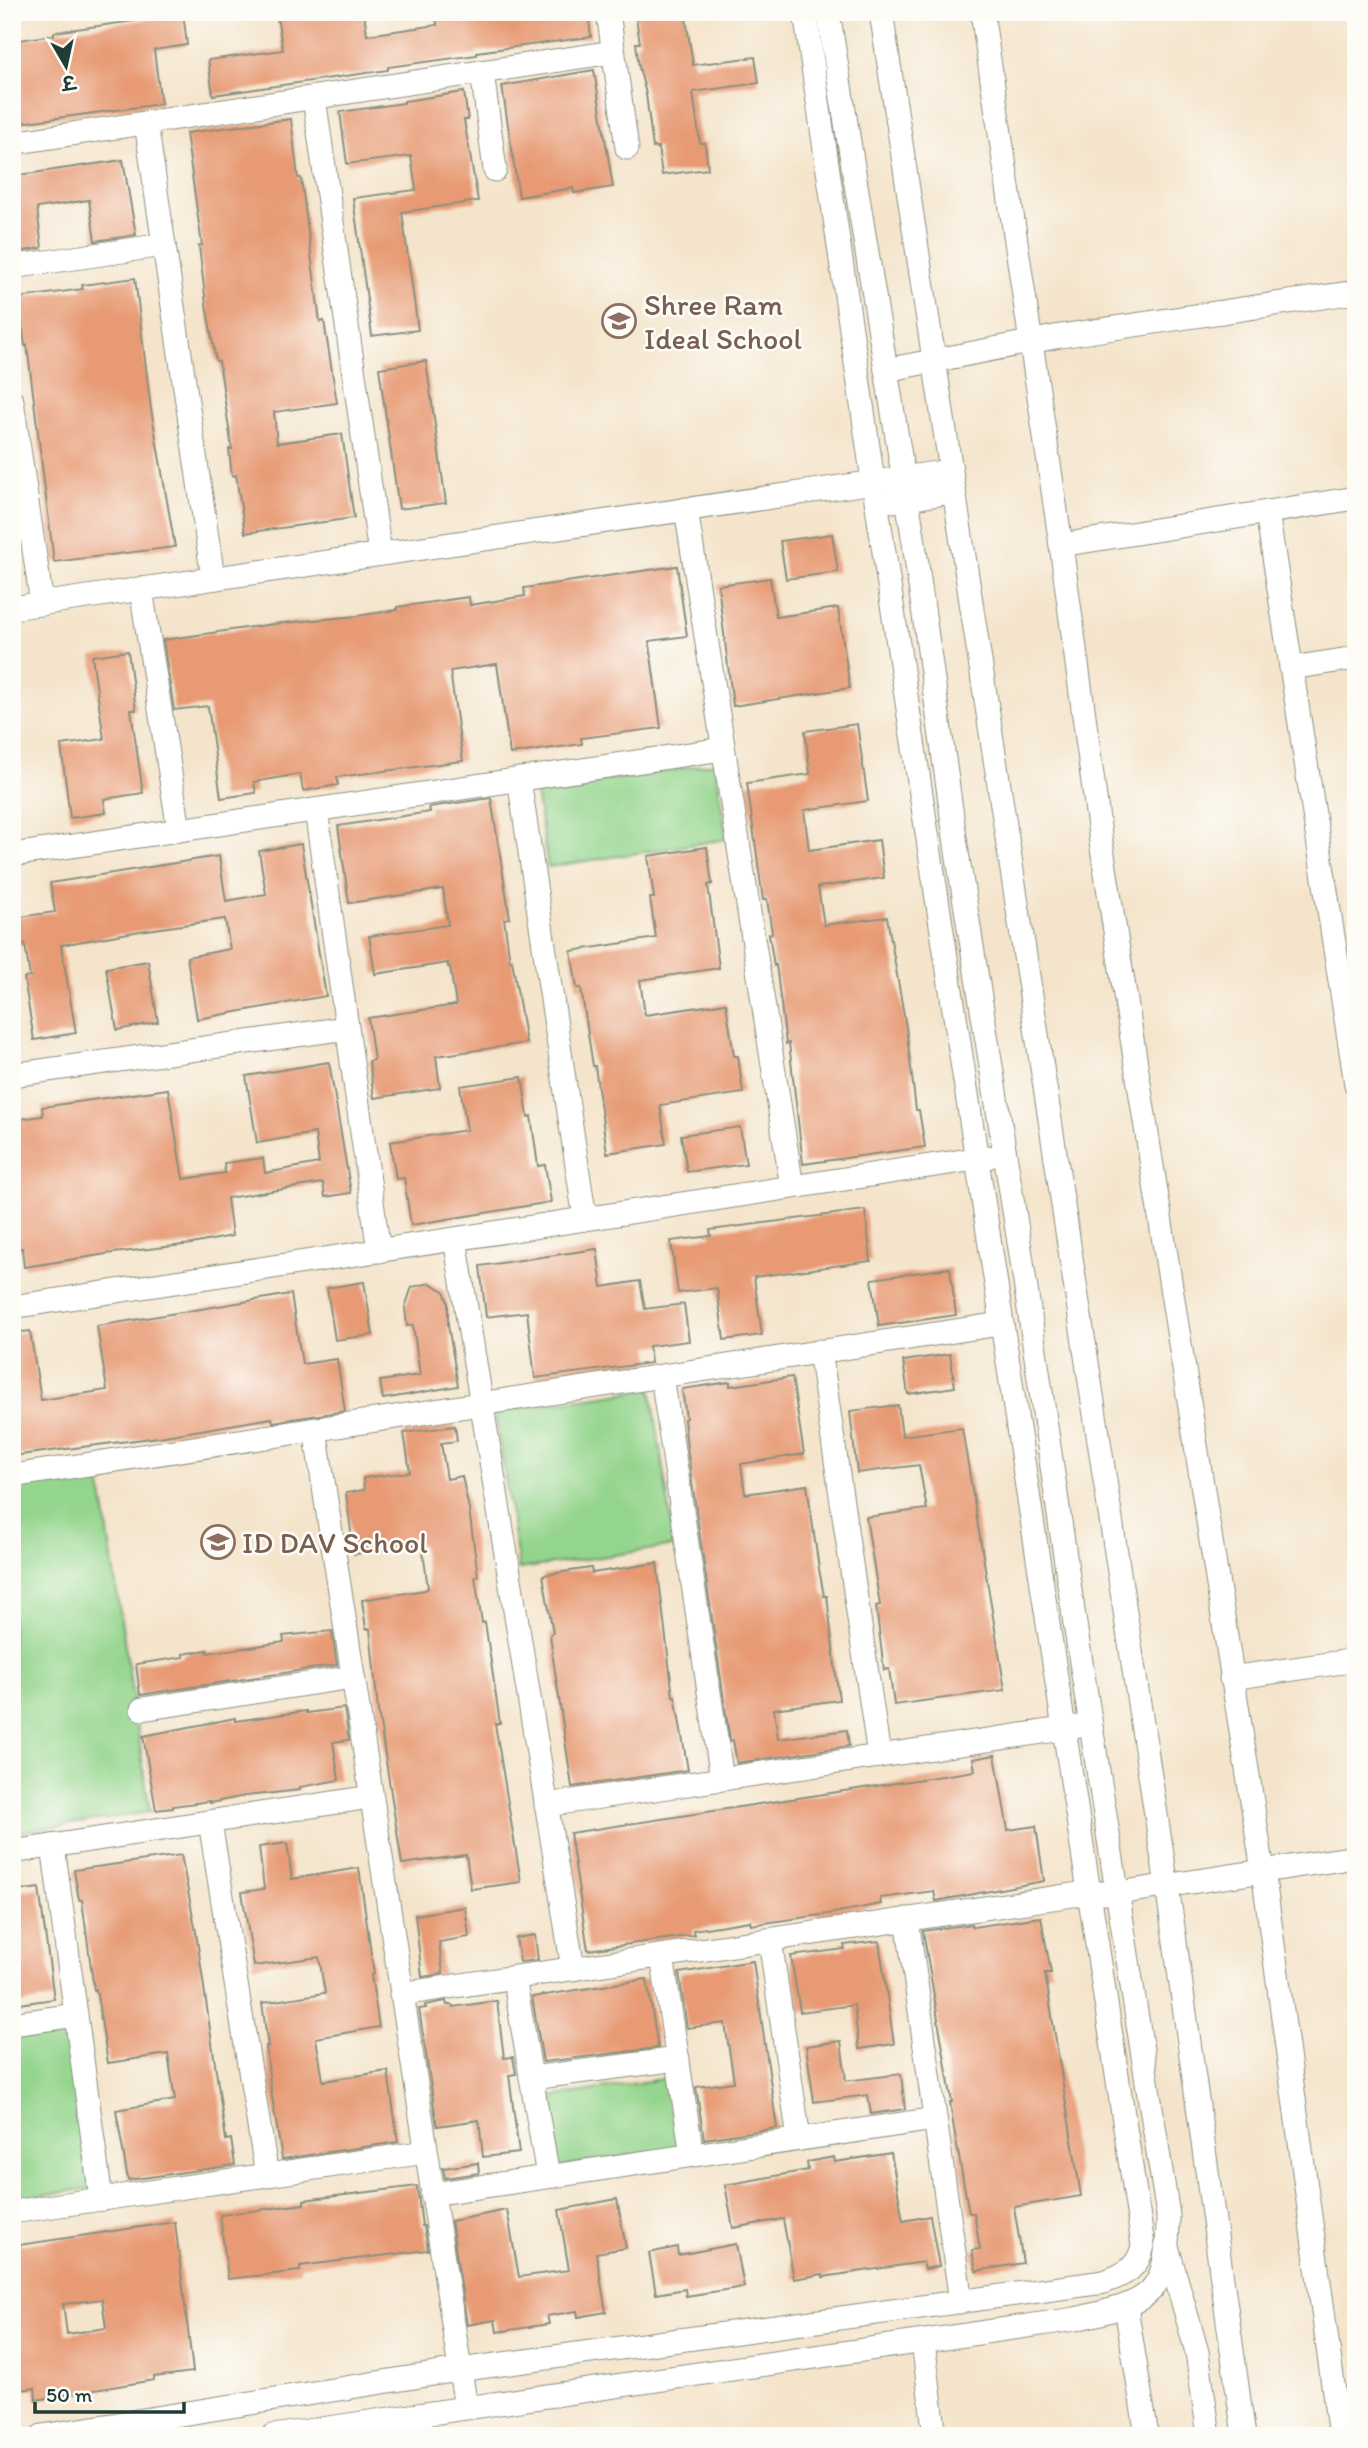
<svg xmlns="http://www.w3.org/2000/svg" width="1368" height="2448" font-family="Itim,'Playpen Sans Deva',sans-serif">
	<rect width="100%" height="100%" fill="#fdfcf7"/>
	<filter id="ink" filterUnits="userSpaceOnUse"><feTurbulence type="fractalNoise" baseFrequency=".0143" numOctaves="2"/><feDisplacementMap in="SourceGraphic" scale="14" xChannelSelector="R" yChannelSelector="G"/><feConvolveMatrix kernelMatrix="1 2 1 2 8 2 1 2 1" color-interpolation-filters="sRGB"/></filter>
	<filter id="wash" filterUnits="userSpaceOnUse"><feTurbulence type="fractalNoise" baseFrequency=".00686" numOctaves="4" result="noise"/><feDisplacementMap in="SourceGraphic" scale="28" xChannelSelector="R" yChannelSelector="G"/><feGaussianBlur stdDeviation="1.57" result="paint"/><feColorMatrix in="noise" values="0 0 0 0 0 0 0 0 0 0 0 0 0 0 0 0 0 1.4 0 .05"/><feComposite in="paint" operator="in"/></filter>
	<g filter="url(#wash)">
		<rect width="100%" height="100%" fill="#f4e4cb"/>
		<g fill="#94d58d" stroke="#5a8960" stroke-width="2">
			<path d="M715 763 727 839 548 867 536 792Z"/>
			<path d="M651 1389 675 1546 519 1569 495 1412Z"/>
			<path d="M99 1473 150 1812 12 1833V1486Z"/>
			<path d="M70 2030 92 2188 12 2199V2038Z"/>
			<path d="M668 2078 679 2148 556 2167 545 2098Z"/>
		</g>
		<g id="blocks">
			<g fill="#e79a73" fill-rule="evenodd">
				<path d="M183 12 187 45 154 50 161 104 12 124V89H15L12 41 54 35V32L163 17 162 14Z"/>
				<path d="M276 12H364L367 35 437 25 436 12H588L591 37 477 52V55L388 67V70L213 95 208 60 283 50Z"/>
				<path d="M635 12H685L693 65 755 57 759 83 693 92 700 143H705L708 169 662 175 658 147 653 148 646 94 639 67 636 43H640Z"/>
				<path d="M594 70 613 187 574 193 573 188 519 197 502 86Z"/>
				<path d="M464 92 468 120H464L478 201 402 212 418 330 372 336 353 198 416 190 411 156 347 164 340 112 404 103V101Z"/>
				<path d="M291 119 298 178H301L320 322 324 321 337 403 274 412 277 443 342 434 354 518 245 533 236 475 232 476 229 449H232L219 361H216L206 304 199 246 202 245 186 133Z"/>
				<path d="M123 160 136 235 95 241 89 200 37 208 42 248 12 253V176Z"/>
				<path d="M135 278 151 409 175 547 54 562 27 345 25 346 18 298 83 289 82 285Z"/>
				<path d="M426 361 446 503 399 509 379 368Z"/>
				<path d="M832 534 838 572 786 579 780 541Z"/>
				<path d="M677 566 687 636 649 641 661 728 581 738 582 744 510 754 497 664 450 671 463 761 337 777 338 785 303 791 300 774 254 782 256 793 221 798 208 706 174 710 163 640 273 624 357 616 397 610V607L469 597 470 605 525 596 524 588Z"/>
				<path d="M770 578 776 617 838 608 850 688 733 706 718 585Z"/>
				<path d="M128 651 136 710H131L143 793 104 799 106 813 70 818 61 745 104 739 92 656Z"/>
				<path d="M857 724 868 801 804 810 809 850 879 840 884 878 818 887 824 925 887 917 906 1027 916 1110H919L925 1147 803 1164 789 1043 786 1044 776 965 774 966 769 934 772 933 767 899 763 900 747 783 810 774 805 731Z"/>
				<path d="M491 798 510 918 504 919 510 961 512 960 526 1043 436 1056 440 1088 374 1098 369 1061 374 1060 368 1018 456 1005 450 967H448V963L375 974 369 936 448 925 443 889 349 903 338 826 430 812 429 807Z"/>
				<path d="M301 844 326 996 197 1019 187 957 230 949 225 919 140 931 61 945 76 1033 34 1040 24 978 30 977 25 944 12 946V918L55 912 50 883 219 856 226 901 266 894 259 851Z"/>
				<path d="M707 847 712 884 708 885 719 968 640 980 645 1015 726 1003 734 1056H738L743 1093 660 1105 666 1144 607 1153 595 1066H593L581 988H577L571 951 656 938 650 898H654L648 856Z"/>
				<path d="M148 961 158 1022 117 1030 106 968Z"/>
				<path d="M329 1062 351 1193 325 1197 323 1183 227 1198 232 1236 192 1244 113 1253 24 1267 22 1248 12 1250V1120L43 1116 42 1107 168 1089 183 1179 225 1173 224 1163 263 1158 265 1173 319 1163 315 1133 257 1143 246 1076Z"/>
				<path d="M522 1077 528 1117 531 1116 538 1166 545 1165 551 1202 411 1225 404 1178 396 1179 390 1142 467 1130 460 1086Z"/>
				<path d="M740 1127 746 1164 687 1172 681 1135Z"/>
				<path d="M865 1210 871 1261 754 1277 762 1335 724 1340 717 1288 678 1293 671 1241 711 1236 710 1230Z"/>
				<path d="M597 1249 602 1287 640 1281 645 1309 684 1304 689 1341 649 1346 651 1363 535 1378 527 1312 486 1317 480 1266Z"/>
				<path d="M950 1268 956 1315 879 1326 872 1279Z"/>
				<path d="M364 1282 373 1335 335 1340 327 1288Z"/>
				<path d="M430 1283 444 1291 448 1303V1325L458 1386 383 1399 380 1381 420 1375 413 1325 407 1326 405 1307 412 1287Z"/>
				<path d="M291 1294 302 1364 337 1359 345 1411 273 1422 272 1418 159 1437 12 1456V1333L30 1331 41 1400 107 1390 97 1326Z"/>
				<path d="M950 1354 955 1387 908 1394 903 1361Z"/>
				<path d="M792 1377 804 1454 741 1464 745 1494 807 1485 819 1569 824 1596H827L839 1700 774 1709 778 1739 847 1730 849 1746 737 1763 733 1740 730 1741 687 1448 684 1419 686 1418 682 1389 730 1382V1386Z"/>
				<path d="M898 1405 902 1436 962 1428 1005 1690 894 1705 889 1669 884 1670 876 1606 880 1605 866 1517 927 1509 919 1465 857 1473 850 1411Z"/>
				<path d="M455 1426 457 1441 441 1443 447 1479 462 1476 469 1509 478 1576 475 1577 482 1623 485 1622 500 1723 495 1724 521 1882 471 1889 466 1855 402 1864 378 1710 370 1629H366L362 1600 425 1590 428 1588 422 1544 354 1554 346 1493 364 1490 363 1478 410 1472 404 1433Z"/>
				<path d="M657 1563 673 1697 675 1696 688 1770 572 1787 553 1658 550 1634 553 1633 543 1575 591 1568 592 1573Z"/>
				<path d="M332 1631 337 1665 140 1695 136 1664 184 1657 183 1654 207 1650 208 1653 284 1642 283 1636Z"/>
				<path d="M344 1708 349 1740 333 1742 339 1780 300 1787V1790L245 1796 210 1803V1801L173 1806V1808L156 1810 143 1736 235 1718V1721L306 1711V1713Z"/>
				<path d="M995 1755 1008 1830 1036 1826 1044 1881 936 1901 934 1891 880 1898 881 1904 828 1914 751 1925 750 1921 693 1930 694 1935 588 1950 570 1833 975 1771 973 1759Z"/>
				<path d="M287 1843 292 1879 359 1868 374 1974 371 1975 379 2027 316 2038 323 2081 388 2071 398 2142 282 2159 270 2084 266 2046H268L262 2003 325 1993 319 1957 254 1966 242 1892 264 1889 259 1847Z"/>
				<path d="M181 1855 196 1932 226 2140 231 2139 235 2165 128 2180 116 2110 175 2100 168 2054 108 2063 96 1989 94 1990 82 1900H79L74 1870Z"/>
				<path d="M39 1888 54 1999 12 2005V1892Z"/>
				<path d="M465 1907 469 1937 439 1942 443 1974 422 1977 415 1915Z"/>
				<path d="M1041 1917 1051 1973H1045L1081 2196 1014 2207 1023 2263 976 2271 972 2250 980 2249 974 2213H969L954 2129 950 2102H952L923 1931 972 1924 973 1927Z"/>
				<path d="M535 1935 538 1960 520 1962 516 1938Z"/>
				<path d="M879 1941 894 2044 859 2049 854 2005 800 2012 791 1956 845 1949 844 1945Z"/>
				<path d="M753 1961 777 2128 704 2139 696 2087 734 2082 725 2023 687 2028 679 1973Z"/>
				<path d="M647 1979 658 2048 543 2062 532 1997Z"/>
				<path d="M446 2001 447 2005H452L453 2007 497 2001 504 2058 513 2057 516 2074 509 2075 519 2153 483 2157 479 2120 437 2126 419 2009 426 2008 425 2005Z"/>
				<path d="M841 2041 846 2081 901 2074 905 2109 871 2114 868 2095 814 2102 806 2046Z"/>
				<path d="M891 2153 903 2221 930 2216 939 2266 925 2269 923 2262 823 2277V2274L794 2279 783 2219 733 2228 725 2185 808 2170 807 2162 834 2157 835 2162Z"/>
				<path d="M478 2163 479 2173 445 2178 443 2168Z"/>
				<path d="M417 2186 422 2226H424L428 2250 300 2266V2271L228 2279 220 2215 304 2204V2200Z"/>
				<path d="M617 2199 626 2248 596 2253 606 2312 578 2317 577 2311 547 2316 549 2324 497 2332 495 2320 467 2325 451 2221 507 2210 519 2277 569 2270 559 2210Z"/>
				<path d="M175 2222 193 2372 154 2377V2380L36 2400 35 2388 12 2391V2246ZM102 2299 106 2328 67 2334 63 2304Z"/>
				<path d="M736 2244 744 2287 686 2296 685 2289 656 2294 649 2253 677 2247 678 2255Z"/>
			</g>
		</g>
	</g>
	<g filter="url(#ink)">
		<use href="#blocks" fill-opacity="0" stroke="#8a9080" stroke-width="2"/>
		<g fill="none" stroke-linecap="round" stroke-linejoin="round">
			<g stroke="#8a9080" stroke-width="25">
				<g id="minor">
					<path d="M608 12 627 148"/>
					<path d="M881 12 1171 1913 1244 2436"/>
					<path d="M982 12 1061 545 1101 842 1263 1871 1340 2436"/>
					<path d="M482 72 495 170"/>
					<path d="M314 98 380 554"/>
					<path d="M146 123 213 578"/>
					<path d="M12 143 613 52"/>
					<path d="M12 267 164 245"/>
					<path d="M886 370 1060 336 1356 292"/>
					<path d="M12 401 42 604"/>
					<path d="M893 501 953 492"/>
					<path d="M686 509 792 1187"/>
					<path d="M1267 512 1356 1084"/>
					<path d="M1061 545 1356 498"/>
					<path d="M141 589 179 830"/>
					<path d="M12 608 950 471"/>
					<path d="M1291 668 1356 658"/>
					<path d="M519 779 585 1219"/>
					<path d="M316 810 379 1251"/>
					<path d="M12 855 723 749"/>
					<path d="M12 1075 347 1028"/>
					<path d="M455 1239 573 1969"/>
					<path d="M12 1307 988 1157"/>
					<path d="M820 1351 879 1756"/>
					<path d="M662 1376 722 1779"/>
					<path d="M315 1429 466 2408"/>
					<path d="M12 1476 1000 1324"/>
					<path d="M1231 1678 1356 1660"/>
					<path d="M142 1709 353 1677"/>
					<path d="M546 1805 1076 1727"/>
					<path d="M210 1822 267 2176"/>
					<path d="M53 1846 101 2199"/>
					<path d="M12 1852 371 1797"/>
					<path d="M907 1919 961 2302"/>
					<path d="M770 1940 799 2139"/>
					<path d="M662 1956 692 2155"/>
					<path d="M514 1977 548 2176"/>
					<path d="M401 1994 1086 1893H1118L1356 1857"/>
					<path d="M12 2024 76 2015"/>
					<path d="M531 2078 678 2059"/>
					<path d="M432 2194 935 2119"/>
					<path d="M12 2212 426 2152"/>
					<path d="M1168 2250 1197 2352 1209 2436"/>
					<path d="M1126 2307 1147 2436"/>
					<path d="M923 2342 935 2436"/>
					<path d="M42 2436 459 2370 1104 2282C1124 2275 1139 2268 1143 2245 1024 1501 912 757 805 12"/>
					<path d="M273 2436 1075 2319C1150 2302 1168 2297 1168 2215L1075 1624 1021 1255 957 852 913 536 828 12"/>
				</g>
			</g>
			<use href="#minor" stroke="#fff" stroke-width="23"/>
		</g>
	</g>
	<defs>
		<g id="school-ring" transform="scale(1.75)"><circle r="9.5" fill="#fdfcf7" stroke="#8d6e63" stroke-width="1.5"/><path d="M0-5L7-2L0 1L-7-2ZM-4 1L0 2.5L4 1V4Q0 6-4 4Z" fill="#8d6e63"/></g>
	</defs>
	<g fill-rule="evenodd">
		<use href="#school-ring" x="619" y="321"/>
		<use href="#school-ring" x="218" y="1542"/>
	</g>
	<g text-anchor="middle" dominant-baseline="central" stroke-width="5" stroke-linejoin="round" paint-order="stroke">
		<g font-size="30" fill="#785e54" stroke="#fdfcf7" text-anchor="start">
			<text x="644" y="304">Shree Ram<tspan x="644" dy="34">Ideal School</tspan></text>
			<text x="242" y="1542">ID DAV School</text>
		</g>
	</g>
	<rect width="1368" height="2448" fill="none" stroke="#fdfcf7" stroke-width="42"/>
	<g transform="translate(66 66) rotate(171)" stroke="#fdfcf7" stroke-width="5" paint-order="stroke">
	<path d="M0-5L12 26L0 18L-12 26Z" fill="#1f3d34"/>
	<text y="-10" font-size="19" font-weight="bold" text-anchor="middle" fill="#1f3d34">उ</text>
	</g>
	<path d="M35 2402v10h149v-10" fill="none" stroke="#1f3d34" stroke-width="3.5"/>
	<text x="46" y="2402" font-size="21" fill="#1f3d34" stroke="#fdfcf7" stroke-width="5" paint-order="stroke">50 m</text>
</svg>
